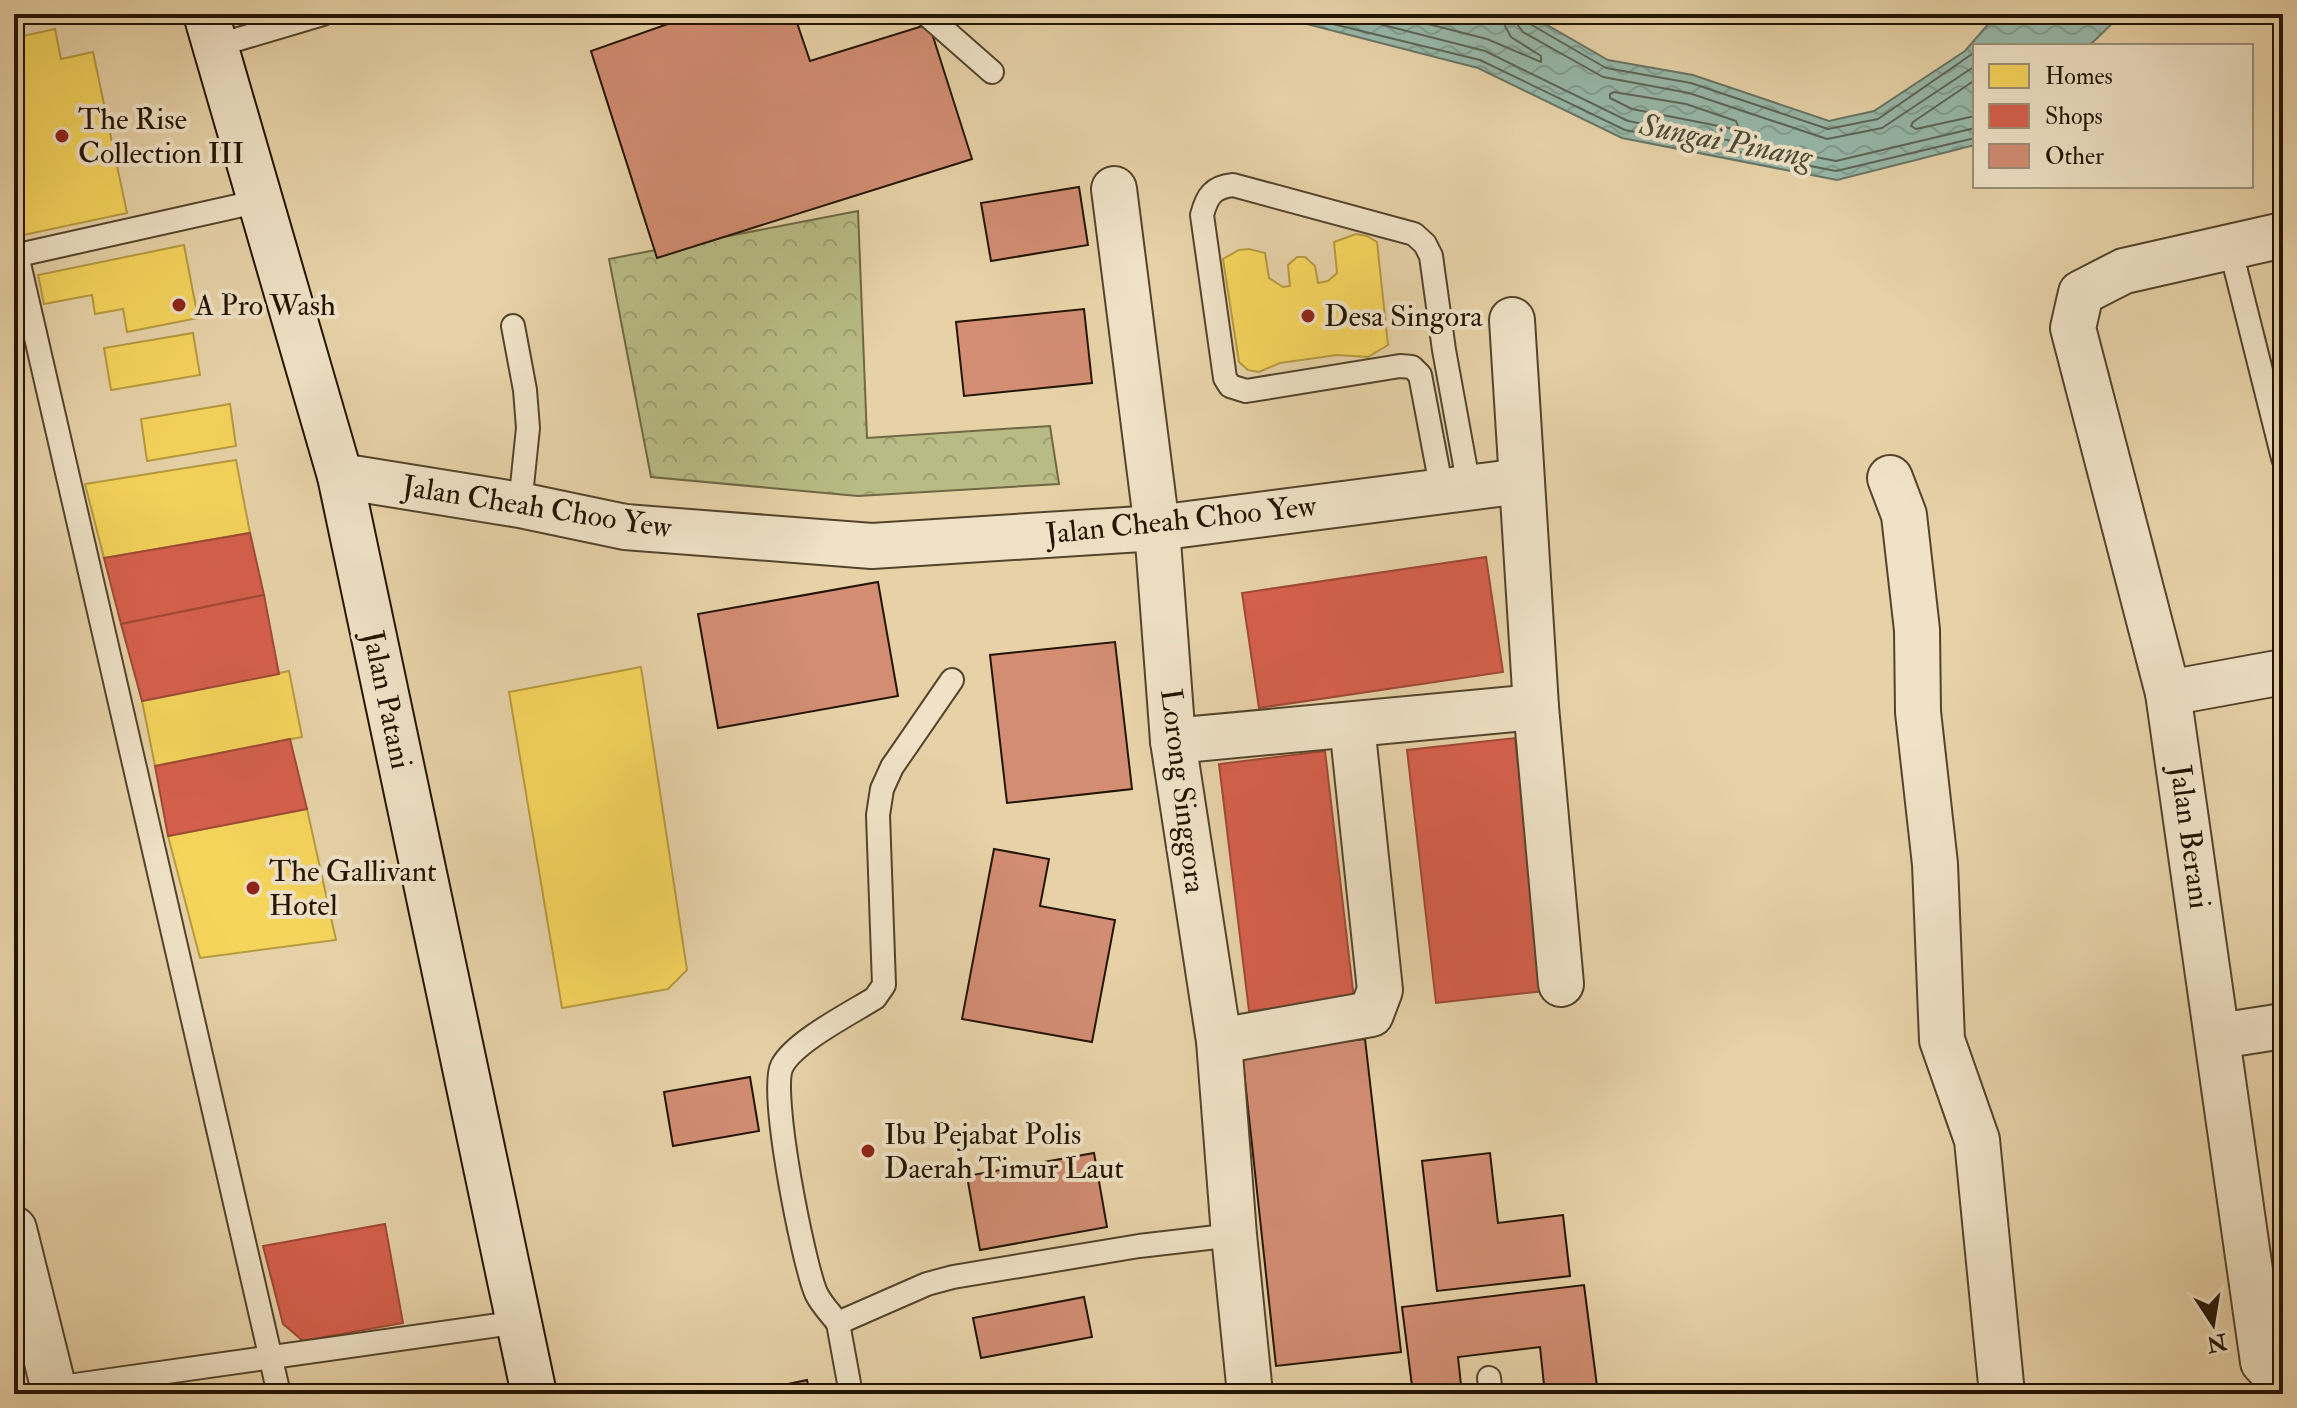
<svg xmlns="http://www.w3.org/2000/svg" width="2297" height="1408" font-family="'IM FELL Double Pica',serif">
	<defs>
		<pattern id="forest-crowns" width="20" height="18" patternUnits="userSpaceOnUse" patternTransform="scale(2)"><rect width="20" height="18" fill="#b8bb85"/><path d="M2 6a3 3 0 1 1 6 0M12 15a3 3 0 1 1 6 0" fill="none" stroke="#9ea071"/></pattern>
		<pattern id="water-waves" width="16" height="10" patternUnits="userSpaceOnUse" patternTransform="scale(2)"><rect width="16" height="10" fill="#97b8a9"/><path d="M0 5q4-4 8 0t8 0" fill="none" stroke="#829d90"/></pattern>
	</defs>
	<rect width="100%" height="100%" fill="#e7d2a8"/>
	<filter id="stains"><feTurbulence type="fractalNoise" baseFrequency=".0025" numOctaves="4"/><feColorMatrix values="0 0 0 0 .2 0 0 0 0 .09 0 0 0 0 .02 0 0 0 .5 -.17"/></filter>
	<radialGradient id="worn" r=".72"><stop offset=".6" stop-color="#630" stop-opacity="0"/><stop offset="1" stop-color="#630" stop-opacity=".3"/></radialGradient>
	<path fill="url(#forest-crowns)" stroke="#6e6844" stroke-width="2" d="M858 211 867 438 1050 426 1059 484 858 496 651 477 609 259Z"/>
	<path fill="url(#water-waves)" stroke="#697666" stroke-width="2" d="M1198 14H1528L1608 60 1693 75 1829 121 1874 111 1965 51 1997 14H2122L2089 46H1975V145L1837 180 1622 138 1478 68 1303 23Z"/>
	<g fill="#f6d55c" stroke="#b79b41" stroke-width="2">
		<path d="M55 29 61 59 93 52 127 213 14 237V38Z"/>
		<path d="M1356 234 1367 236 1377 242 1388 345 1368 357 1337 355 1280 363 1259 372 1248 370 1239 362 1223 259 1239 250 1249 249 1265 253 1269 278 1283 287 1290 286 1288 265 1297 257H1305L1315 266 1318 283 1328 281 1337 273 1334 242Z"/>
		<path d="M184 245 198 318 127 332 123 309 95 314 92 295 44 304 38 275Z"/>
		<path d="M193 333 200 375 111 390 104 348Z"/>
		<path d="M230 404 236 446 147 461 141 419Z"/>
		<path d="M236 460 250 533 104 558 85 484Z"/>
		<path d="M641 667 687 970 668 989 562 1008 509 692Z"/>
		<path d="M289 671 302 737 155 766 142 701Z"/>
		<path d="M307 809 336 940 200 958 168 836Z"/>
	</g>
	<g fill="#d6604d" stroke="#a04936" stroke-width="2">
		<path d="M250 533 264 595 121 624 104 558Z"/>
		<path d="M1486 557 1503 672 1259 708 1242 593Z"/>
		<path d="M264 595 279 674 142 701 121 624Z"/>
		<path d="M1515 738 1544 991 1436 1003 1407 750Z"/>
		<path d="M290 739 307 809 168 836 155 766Z"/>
		<path d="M1325 751 1354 999 1249 1011 1219 764Z"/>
		<path d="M385 1224 403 1323 303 1341 283 1324 263 1246Z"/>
	</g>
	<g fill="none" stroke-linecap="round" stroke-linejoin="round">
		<g stroke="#5d6656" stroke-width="2">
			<path d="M1292 14 1480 60 1625 130 1836 171 1975 138"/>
			<path d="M1340 14 1485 51 1628 121 1836 161 1975 128"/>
			<path d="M1389 14 1487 39 1541 62V56L1511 37 1505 26 1504 14"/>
			<path d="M1516 14 1517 24 1523 32 1603 77 1689 93 1827 139 1882 128 1975 66"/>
			<path d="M1526 14 1530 24 1606 68 1691 83 1828 129 1878 119 1975 52"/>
			<path d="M1975 80 1913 122 1911 126 1916 129 1975 116"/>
			<path d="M1614 92 1686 104 1736 121 1738 126 1734 129 1632 109 1610 98V94Z"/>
		</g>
	</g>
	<g fill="#d28d73" stroke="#231402" stroke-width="2">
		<path d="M696 14H794L810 61 929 24 972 159 657 258 591 51Z"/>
		<path d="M1079 187 1088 245 991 261 981 203Z"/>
		<path d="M1084 309 1092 383 964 396 956 322Z"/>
		<path d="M878 582 898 696 718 728 698 614Z"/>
		<path d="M1115 642 1132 789 1007 803 990 655Z"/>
		<path d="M994 849 1049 859 1040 906 1115 920 1092 1042 962 1019Z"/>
		<path d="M1365 1039 1401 1352 1276 1366 1242 1053Z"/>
		<path d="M750 1077 759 1131 673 1146 664 1092Z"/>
		<path d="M1094 1153 1107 1227 980 1250 967 1176Z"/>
		<path d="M1490 1153 1498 1223 1563 1215 1570 1276 1437 1291 1422 1161Z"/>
		<path d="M1584 1285 1598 1394H1545L1540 1347 1458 1357 1462 1394H1413L1402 1307Z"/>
		<path d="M1084 1297 1092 1337 981 1358 973 1318Z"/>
		<path d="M807 1380 810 1394H740Z"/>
	</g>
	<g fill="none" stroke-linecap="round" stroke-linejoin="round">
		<g stroke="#54442c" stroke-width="26">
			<g id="lane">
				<path d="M926 14 992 72"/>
				<path d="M215 46 323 14"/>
				<path d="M2230 247 2283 458"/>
				<path d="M17 255 279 1394"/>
				<path d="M14 256 260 201"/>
				<path d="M513 326 525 390 528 428 520 505"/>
				<path d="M1442 491 1420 375 1412 367 1400 366 1246 391 1230 386 1225 378 1202 215C1207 196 1213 187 1233 185L1414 234 1425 244 1431 256 1444 350 1469 487"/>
				<path d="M952 680 892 767 882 789 878 815 884 985 875 998C851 1013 794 1042 782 1066 769 1091 803 1262 816 1293 821 1304 831 1314 838 1323L927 1284 953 1277 1139 1246 1234 1235"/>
				<path d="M838 1323 851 1394"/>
				<path d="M1489 1378 1491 1394"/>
				<path d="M54 1388 519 1322"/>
			</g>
		</g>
		<g stroke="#54442c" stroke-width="48">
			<g id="street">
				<path d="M1114 189 1157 528 1173 741 1219 1041 1234 1235 1250 1394"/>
				<path d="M2283 235 2124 271 2081 293 2073 328 2168 693 2263 1362 2283 1383"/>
				<path d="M1512 320 1536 707 1561 984"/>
				<path d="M340 476 520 505 625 527 872 546 1157 528 1521 481"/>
				<path d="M1890 478 1904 515 1917 630 1918 712 1935 864 1942 1040 1977 1140 2002 1394"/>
				<path d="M2168 693 2283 672"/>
				<path d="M1173 741 1536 707"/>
				<path d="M2219 1036 2283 1026"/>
				<path d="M1219 1041 1371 1014 1380 990 1352 725"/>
				<path d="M14 1229 55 1394"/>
			</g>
		</g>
		<g stroke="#231402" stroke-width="48">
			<path id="secondary" d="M206 14 340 476 534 1394"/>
		</g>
		<use href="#lane" stroke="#efe2c6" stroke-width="22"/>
		<use href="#street" stroke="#efe2c6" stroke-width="44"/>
		<use href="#secondary" stroke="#efe2c6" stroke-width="44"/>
	</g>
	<g fill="#8f2418" stroke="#efe2c6" stroke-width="3">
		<circle cx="62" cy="136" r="8"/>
		<circle cx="179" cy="305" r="8"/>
		<circle cx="1308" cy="316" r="8"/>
		<circle cx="253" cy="888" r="8"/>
		<circle cx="868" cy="1151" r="8"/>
	</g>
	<g text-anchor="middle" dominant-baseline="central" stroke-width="8" stroke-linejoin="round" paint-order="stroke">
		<g font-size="30" fill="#231402" stroke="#efe2c6" text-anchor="start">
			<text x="78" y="119">The Rise<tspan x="78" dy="34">Collection III</tspan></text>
			<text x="195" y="305">A Pro Wash</text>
			<text x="1324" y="316">Desa Singora</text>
			<text x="269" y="871">The Gallivant<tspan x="269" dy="34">Hotel</tspan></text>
			<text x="884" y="1134">Ibu Pejabat Polis<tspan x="884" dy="34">Daerah Timur Laut</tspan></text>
		</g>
		<g font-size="30" fill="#231402" stroke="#efe2c6">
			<text transform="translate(537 507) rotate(9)">Jalan Cheah Choo Yew</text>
			<text transform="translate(1181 520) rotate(-6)">Jalan Cheah Choo Yew</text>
			<text transform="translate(387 700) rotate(78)">Jalan Patani</text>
			<text transform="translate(1183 791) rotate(83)">Lorong Singgora</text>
			<text transform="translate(2190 837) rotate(82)">Jalan Berani</text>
		</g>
		<g font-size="32" font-style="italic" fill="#4c4d3c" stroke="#efe2c6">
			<text transform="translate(1726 141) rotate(11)">Sungai Pinang</text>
		</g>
	</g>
	<rect width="2297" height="1408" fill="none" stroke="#e7d2a8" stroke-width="48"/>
	<rect x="16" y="16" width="2265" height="1376" fill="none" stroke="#231402" stroke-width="4"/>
	<rect x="24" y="24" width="2249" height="1360" fill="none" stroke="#231402" stroke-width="2"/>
	<rect x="1973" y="44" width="280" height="144" fill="#efe2c6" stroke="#9d9078" stroke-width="2"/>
	<rect x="1989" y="64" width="40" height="24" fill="#f6d55c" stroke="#9d9078" stroke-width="2"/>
	<text x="2045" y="84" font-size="24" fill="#231402">Homes</text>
	<rect x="1989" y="104" width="40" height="24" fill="#d6604d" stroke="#9d9078" stroke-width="2"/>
	<text x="2045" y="124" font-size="24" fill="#231402">Shops</text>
	<rect x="1989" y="144" width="40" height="24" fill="#d28d73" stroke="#9d9078" stroke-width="2"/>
	<text x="2045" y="164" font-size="24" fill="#231402">Other</text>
	<g transform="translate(2213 1324) rotate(168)" stroke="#efe2c6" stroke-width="6" paint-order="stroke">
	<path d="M0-6L14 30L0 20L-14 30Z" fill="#231402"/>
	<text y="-12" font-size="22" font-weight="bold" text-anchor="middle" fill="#231402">N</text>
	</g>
	<rect width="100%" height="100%" filter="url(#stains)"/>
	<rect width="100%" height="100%" fill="url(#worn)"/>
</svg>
